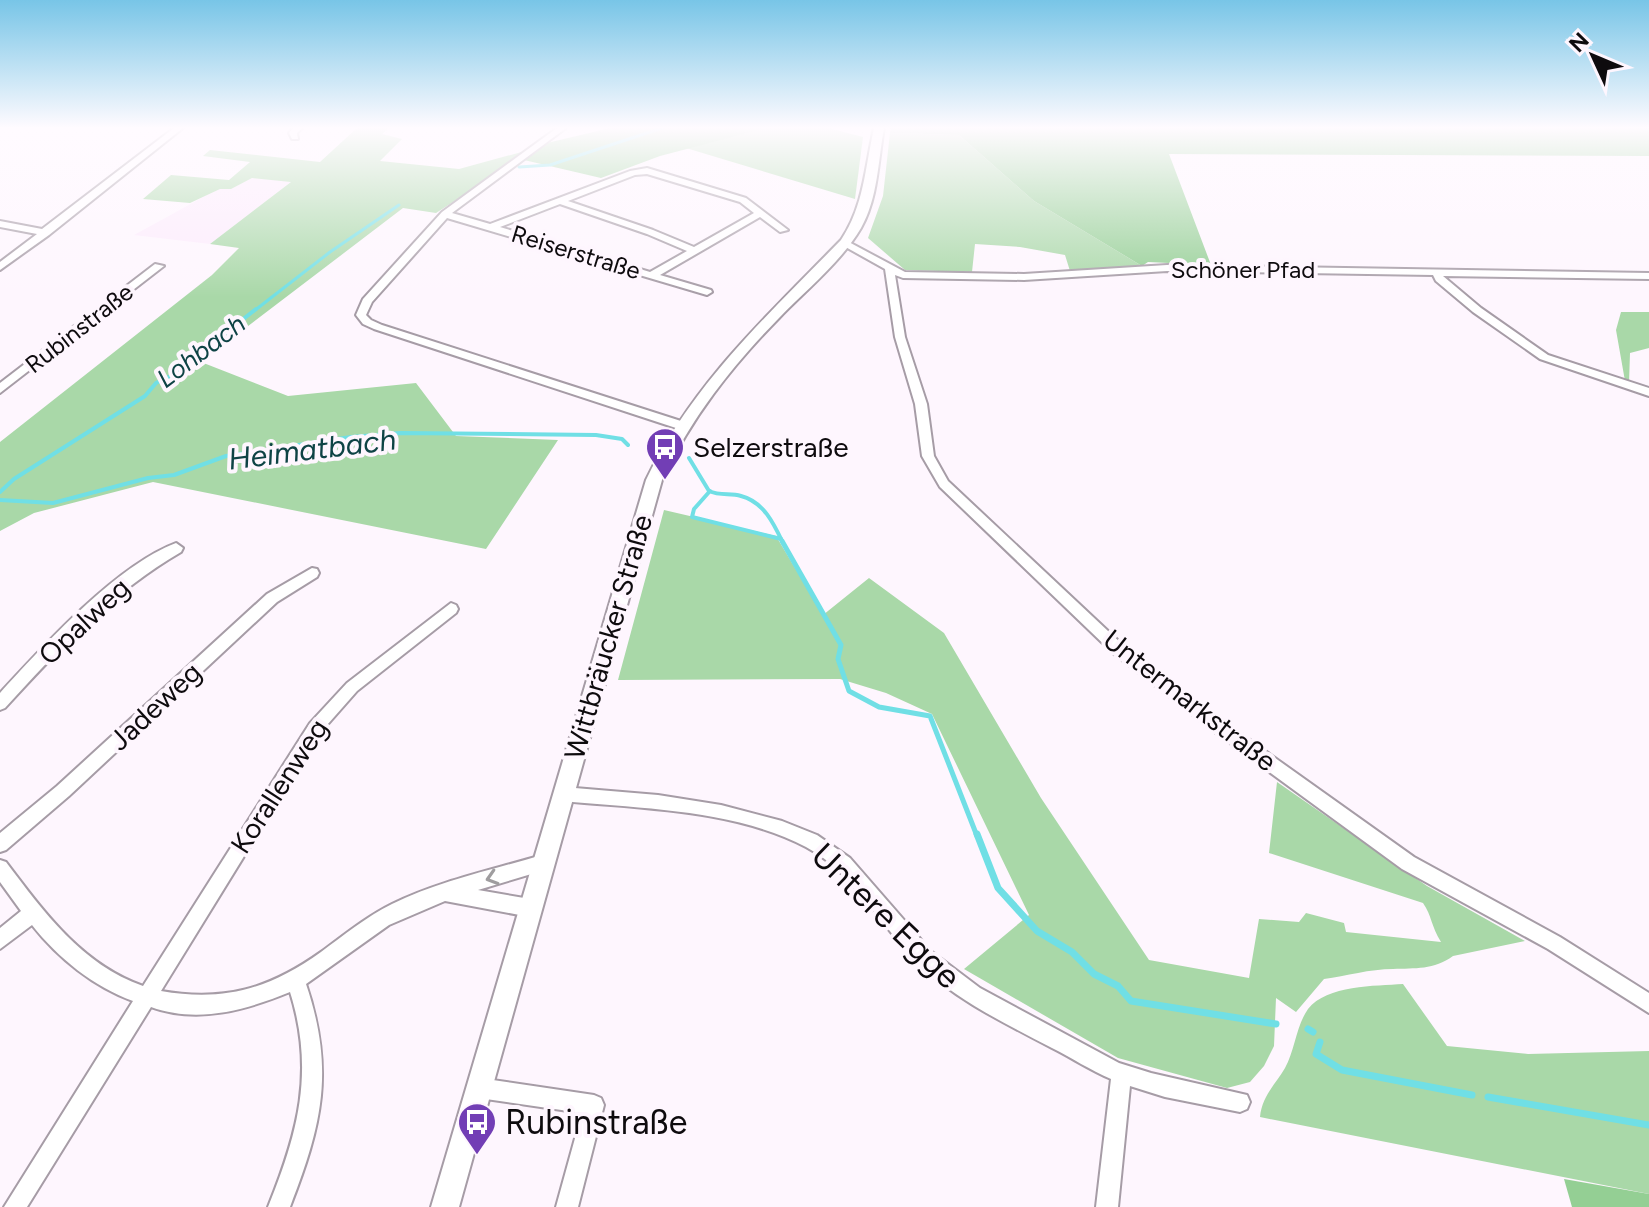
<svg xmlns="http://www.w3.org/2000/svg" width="1649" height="1207" font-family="Figtree,sans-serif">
	<rect width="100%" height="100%" fill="#fef6fe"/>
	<path fill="#fcebfc" d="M252 178 292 181 210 244 134 235 207 195 220 189H231Z"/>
	<g fill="#a9d8a8">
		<path d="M357 128H389L382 134 402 139 380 161 459 169 536 148 436 213 403 208 201 362 288 396 416 383 456 436 558 440 486 549 153 482 34 513 0 531V442L212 275 239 248 210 244 291 182 252 178 231 189H220L190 203 143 199 171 175 229 180 250 162 203 156 210 150 320 162Z"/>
		<path d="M767 128H828L863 137 855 199 686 148Z"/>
		<path d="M890 133 959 135 1034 201 1142 266 1070 271 1065 255 1020 247 975 244 972 272 905 270 868 238 883 196Z"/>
		<path d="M1621 312H1649V348L1630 353 1629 383 1625 381 1616 330Z"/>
		<path d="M664 510 776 536 823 615 869 578 944 633 1041 798 1149 960 1249 978 1259 919 1299 922 1306 913 1344 923 1346 932 1441 942C1431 926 1432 916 1423 903L1269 853 1277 782 1427 886 1525 941 1453 956C1434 970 1415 968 1393 969 1370 969 1346 976 1324 979L1296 1012 1276 998 1274 1046 1264 1066 1250 1082 1227 1088 1118 1058 964 969 1029 915 932 714 886 693 840 679 618 680Z"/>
		<path d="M1403 984 1447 1046 1528 1054 1649 1051V1194L1260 1117C1262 1096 1275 1085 1285 1068 1295 1050 1296 1026 1308 1009 1327 985 1375 986 1403 984Z"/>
	</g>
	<g fill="#94cf94">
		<path d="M610 128H767L660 156 601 178 524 160 547 143Z"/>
		<path d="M891 128H1649V156L1169 154 1211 265 1148 262 1142 266 1034 201 959 135 890 133Z"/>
		<path d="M1564 1179 1649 1194V1207H1572Z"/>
	</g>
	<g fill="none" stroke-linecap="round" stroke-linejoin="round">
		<g stroke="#70dfe5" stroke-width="3">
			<path d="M519 167 550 165 662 128"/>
			<path d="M254 311 330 252 399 205"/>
		</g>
		<g stroke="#70dfe5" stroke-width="4">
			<path d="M689 458 709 491C720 496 730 493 741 496 764 502 774 524 783 543"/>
			<path d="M710 491 694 509 692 517 781 539"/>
			<path d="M0 492 14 479 145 396 156 383 171 376 256 309"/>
			<path d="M0 500 53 503 148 478 174 475 226 456 351 437 400 433 596 435 622 439 628 445"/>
		</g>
		<path stroke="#70dfe5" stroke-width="5" d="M782 541 841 645 838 659 849 691 879 707 930 716 977 836"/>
		<g stroke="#70dfe5" stroke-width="7">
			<path d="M977 834 998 888 1037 931 1072 952 1094 974 1118 986 1131 1001 1276 1024"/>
			<path d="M1308 1029 1313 1032"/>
			<path d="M1320 1042 1316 1054 1342 1070 1472 1095"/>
			<path d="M1488 1097 1649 1125"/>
		</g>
		<g stroke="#a69ca6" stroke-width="4">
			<g id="street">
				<path d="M174 128H183L49 235 0 270V262L37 234 0 227V221L42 229Z"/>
				<path d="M293 128H302L297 133 298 139H292L289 133Z"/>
				<path d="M557 128H566L452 213 490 224 630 171 647 168 746 198 788 230 780 232 760 217 660 275 711 290 712 292 707 295 447 218 372 302 366 315 371 320 382 325 684 422V428H676L374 329 363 324 356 315 363 299 442 212ZM647 174 740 202 754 213 694 247 653 230 568 201 635 175ZM560 204 647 234 687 251 650 272 500 227Z"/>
				<path d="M845 240 905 272 1024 274 1167 265 1649 273V279L1443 276 1481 308 1548 355 1649 388V396L1540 359 1473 312 1436 281 1433 275 1167 271 1024 280 903 278 895 275 905 337 927 404 934 456 948 481 1124 646 1226 723 1414 857 1560 937 1649 993V1013L1548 949 1402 869 1216 733 1114 654 940 487 922 456 915 404 895 337 885 269 842 245 840 243Z"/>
				<path d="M155 264 164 266 0 393V383Z"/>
				<path d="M176 543 183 548 181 552C112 592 59 649 5 708L0 710V693C43 646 117 565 176 543Z"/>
				<path d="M312 568 317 569 319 573 317 577 277 602 69 796 6 850 0 852V833L57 786 267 594Z"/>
				<path d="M451 603 456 605 458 609 456 613 357 691 320 733 161 991C224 1002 269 989 321 952 344 935 366 917 392 904 439 881 492 870 542 855L548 857 551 863 548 869 478 890 530 899 536 902 539 908 536 914 530 917 445 901 389 925 306 984C335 1070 322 1125 290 1207H268C298 1133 315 1071 290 992 246 1010 198 1024 151 1007L27 1207H4L133 1001C94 987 58 958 32 925L0 949V928L21 911 0 882V860L6 862C44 912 81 964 143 986L310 723 347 683Z"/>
				<path d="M563 787 658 795 721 805 782 821 817 835 850 858 931 951 980 988 1119 1063 1151 1073 1247 1095 1250 1102 1247 1109 1240 1112 1165 1097 1130 1086 1118 1207H1096L1111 1079C1090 1070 1072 1058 1052 1048 1005 1023 957 1001 919 964 880 926 855 873 806 847 733 809 643 809 563 801L557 799 555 794 557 789Z"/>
				<path d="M479 1078 594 1095 601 1098 604 1105 578 1207H556L582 1113 479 1098 472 1095 469 1088 472 1081Z"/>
			</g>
		</g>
		<g stroke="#a69ca6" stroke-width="4">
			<path id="secondary" d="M874 128H884C878 161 878 198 861 228 841 262 806 290 779 318 731 367 691 418 662 480L459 1207H431L646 480C693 383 766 317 841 240 864 206 865 168 874 128Z"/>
		</g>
		<use href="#street" fill="#fff" fill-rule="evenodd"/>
		<use href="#secondary" fill="#fff" fill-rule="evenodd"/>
	</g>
	<defs><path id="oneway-chevron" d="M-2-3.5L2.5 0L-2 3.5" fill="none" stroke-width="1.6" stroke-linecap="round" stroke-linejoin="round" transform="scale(2)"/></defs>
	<use stroke="#9f9d9f" href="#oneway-chevron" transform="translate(492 878) rotate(163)"/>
	<linearGradient id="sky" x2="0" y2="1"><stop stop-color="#78c5e7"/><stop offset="0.43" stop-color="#fffbff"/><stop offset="1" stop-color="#fffbff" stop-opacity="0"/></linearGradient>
	<rect width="1649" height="297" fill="url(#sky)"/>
	<defs>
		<g id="bus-pin" transform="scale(2)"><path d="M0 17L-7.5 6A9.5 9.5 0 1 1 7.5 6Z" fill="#723eb5" stroke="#fef6fe"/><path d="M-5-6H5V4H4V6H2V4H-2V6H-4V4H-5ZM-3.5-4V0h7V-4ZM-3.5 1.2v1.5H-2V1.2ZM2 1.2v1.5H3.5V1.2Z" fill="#fff"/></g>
	</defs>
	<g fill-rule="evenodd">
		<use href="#bus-pin" x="665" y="447"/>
		<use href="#bus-pin" x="477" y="1122"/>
	</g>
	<g text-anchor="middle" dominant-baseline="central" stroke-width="8" stroke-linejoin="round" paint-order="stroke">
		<g font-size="24" fill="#0e0b0e" stroke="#fef6fe">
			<text transform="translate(576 252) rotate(17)">Reiserstraße</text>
			<text x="1243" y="269">Schöner Pfad</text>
			<text transform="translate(79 328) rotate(-38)">Rubinstraße</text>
		</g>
		<g font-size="26" font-style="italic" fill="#0e4345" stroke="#fef6fe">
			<text transform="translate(201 351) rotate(-37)">Lohbach</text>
		</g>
		<g font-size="28" fill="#0e0b0e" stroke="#fef6fe" text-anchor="start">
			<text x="693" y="447">Selzerstraße</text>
		</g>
		<g font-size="28" fill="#0e0b0e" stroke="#fef6fe">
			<text transform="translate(84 621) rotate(-43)">Opalweg</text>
			<text transform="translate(608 637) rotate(-74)">Wittbräucker Straße</text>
			<text transform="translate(1190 700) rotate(38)">Untermarkstraße</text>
			<text transform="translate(155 706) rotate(-43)">Jadeweg</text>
			<text transform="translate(279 786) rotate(-57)">Korallenweg</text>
		</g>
		<g font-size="30" font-style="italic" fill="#0e4345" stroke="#fef6fe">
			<text transform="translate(312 449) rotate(-7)">Heimatbach</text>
		</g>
		<g font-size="34" fill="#0e0b0e" stroke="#fef6fe">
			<text transform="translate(886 916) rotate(44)">Untere Egge</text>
		</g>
		<g font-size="34" fill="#0e0b0e" stroke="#fef6fe" text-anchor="start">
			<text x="505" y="1122">Rubinstraße</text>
		</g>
	</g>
	<g transform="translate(1593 56) rotate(314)" stroke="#fef6fe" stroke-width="6" paint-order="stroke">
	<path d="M0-6L14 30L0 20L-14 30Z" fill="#0e0b0e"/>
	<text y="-12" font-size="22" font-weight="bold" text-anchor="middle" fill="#0e0b0e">N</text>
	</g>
</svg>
